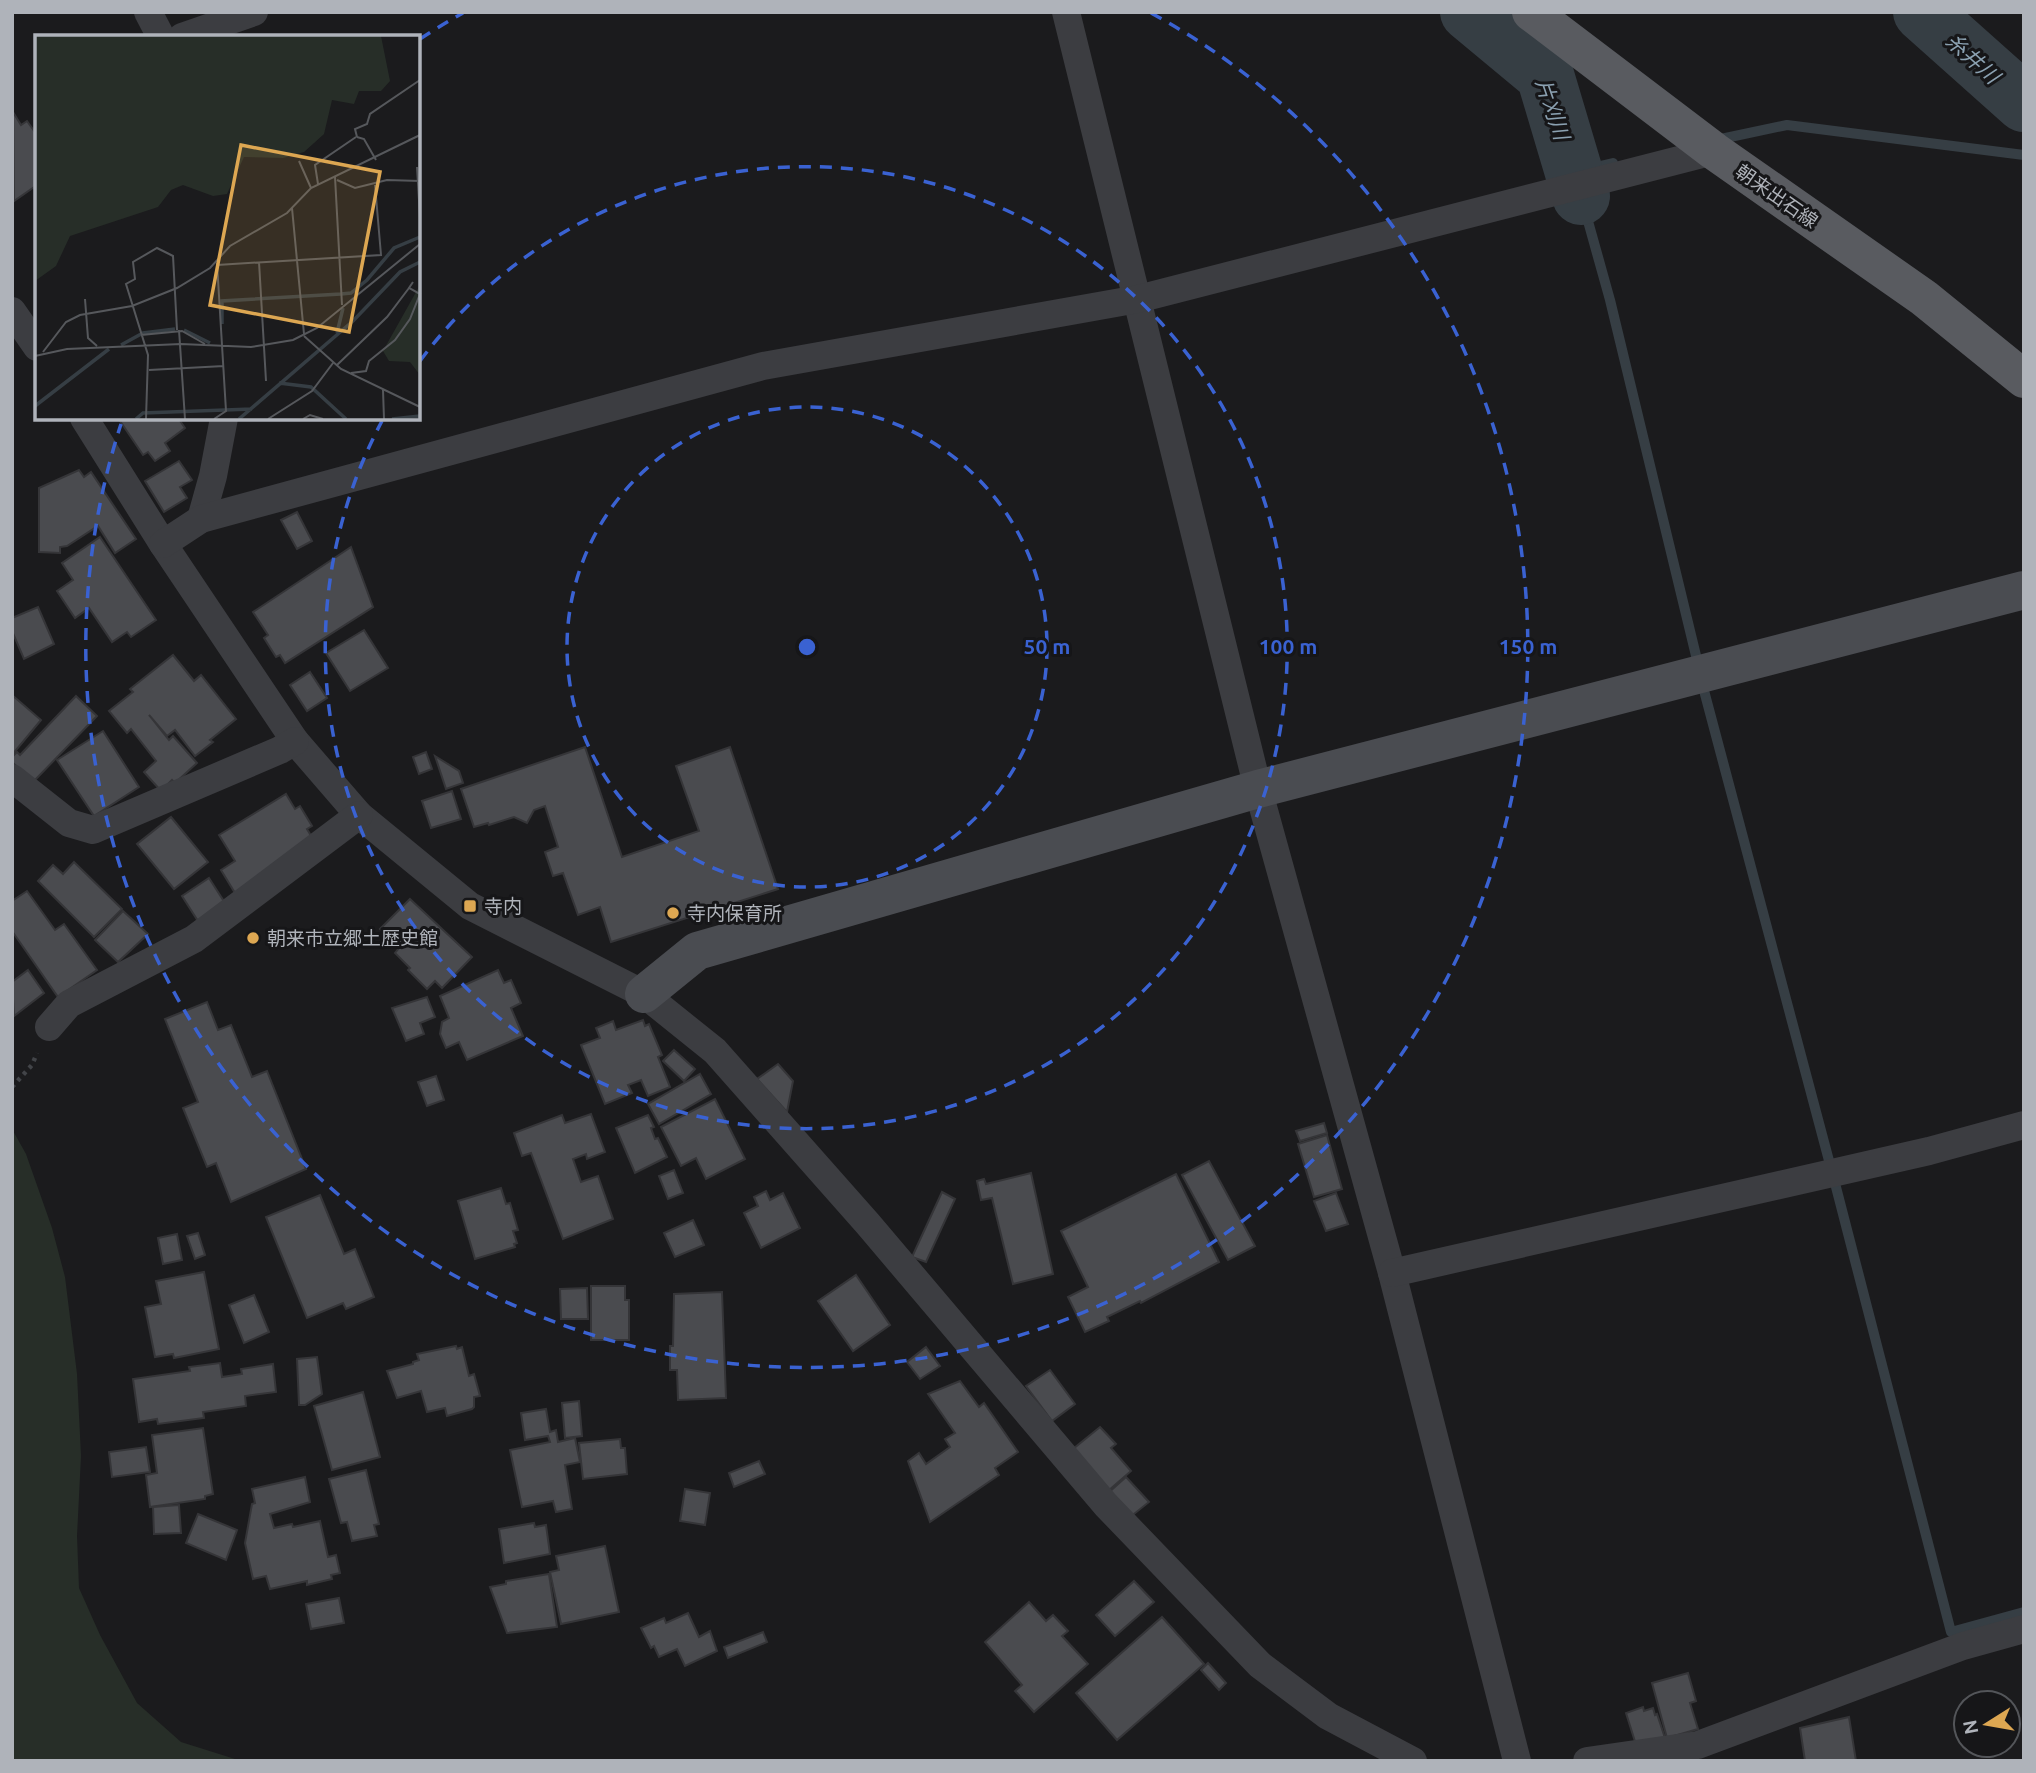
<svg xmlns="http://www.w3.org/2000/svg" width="2036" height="1773" font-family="Ubuntu,'Noto Sans JP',sans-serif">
	<rect width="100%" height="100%" fill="#1b1b1d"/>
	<path fill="#272e28" d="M12 1129 26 1154 52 1228 65 1277 77 1374 81 1456 77 1536 79 1588 100 1635 137 1703 181 1742 235 1759 259 1761H12Z"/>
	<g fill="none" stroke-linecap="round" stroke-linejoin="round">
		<g stroke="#363e44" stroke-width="10">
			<path d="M1716 140 1787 125 2024 155"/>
			<path d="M1574 172 1613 163"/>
			<path d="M1581 196 1610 300 1699 668"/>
			<path d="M1702 683 1836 1187 1951 1632 2024 1612"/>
		</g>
		<g stroke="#363e44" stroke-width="58">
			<path d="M1469 12 1545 75 1581 196"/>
			<path d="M1922 12 2024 103"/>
		</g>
	</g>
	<g fill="#4a4b4f" stroke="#353538" stroke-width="2">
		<path d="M13 112 21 125 27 121 37 135V185L14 201Z"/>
		<path d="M118 418H178L185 428 165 443 170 451 155 461 148 452 143 455Z"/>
		<path d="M179 461 192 480 180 487 187 498 164 512 145 481Z"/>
		<path d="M79 470 84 477 91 472 136 539 115 553 98 526 67 546 60 547V553L39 552V488Z"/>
		<path d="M297 512 312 541 297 549 281 520Z"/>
		<path d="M100 537 156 620 131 637 127 632 112 642 89 608 75 618 57 591 73 580 62 563Z"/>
		<path d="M351 547 373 607 285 663 280 655 276 657 264 638 268 635 253 612Z"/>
		<path d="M38 607 54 644 24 659 12 631V618Z"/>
		<path d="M364 630 388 668 350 691 326 653Z"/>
		<path d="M173 655 194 681 201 675 236 719 210 740 213 742 195 756 175 730 167 736 149 715 169 740 173 736 197 763 175 783 172 780 161 791 144 772 156 761 131 729 127 733 109 711 133 692 130 689Z"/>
		<path d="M310 672 327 698 307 711 290 685Z"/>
		<path d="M12 695 41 720 12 755Z"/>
		<path d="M76 696 97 716 33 782 12 762V757L17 752 20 755Z"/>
		<path d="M103 731 139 787 94 816 57 760Z"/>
		<path d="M585 747 622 857 699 831 676 766 730 747 778 889 611 942 600 907 578 915 563 873 553 876 545 852 558 847 545 806 534 810 527 823 514 817 489 825 488 823 474 827 461 789Z"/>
		<path d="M426 752 432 769 419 774 413 757Z"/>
		<path d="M435 756 459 771 463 783 446 789Z"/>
		<path d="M452 791 461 819 431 828 422 801Z"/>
		<path d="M286 794 295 809 300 806 312 826 307 829 313 839 235 893 221 870 235 861 219 835Z"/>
		<path d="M171 817 208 862 174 889 137 844Z"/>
		<path d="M74 862 122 909 94 937 38 881 53 865 63 874Z"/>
		<path d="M209 878 225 903 198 921 182 896Z"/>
		<path d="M27 891 55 930 64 924 97 970 58 997 12 931V901Z"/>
		<path d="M410 899 472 957 442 988 435 981 427 989 408 970 410 968 395 953 399 948 380 929Z"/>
		<path d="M123 911 148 934 118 962 95 940Z"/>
		<path d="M28 970 44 993 14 1016 12 982Z"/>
		<path d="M498 970 504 983 511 980 521 1003 511 1008 523 1036 467 1060 459 1042 446 1048 440 1034 442 1022 449 1018 440 996Z"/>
		<path d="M427 997 435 1017 420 1023 424 1034 406 1041 392 1008Z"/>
		<path d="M207 1002 218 1030 231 1025 252 1077 267 1071 306 1169 231 1202 216 1163 207 1167 183 1108 198 1102 165 1019Z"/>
		<path d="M643 1020 645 1026 649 1024 662 1055 658 1057 670 1087 648 1096 641 1080 628 1085 632 1093 605 1104 581 1045 600 1038 596 1028 613 1021 616 1030Z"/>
		<path d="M674 1050 695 1069 684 1081 663 1061Z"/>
		<path d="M778 1064 793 1081 787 1112 757 1079Z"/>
		<path d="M700 1074 711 1094 659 1124 648 1104Z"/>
		<path d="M436 1076 444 1100 427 1106 418 1082Z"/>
		<path d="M715 1099 745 1159 706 1179 696 1158 681 1166 661 1127Z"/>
		<path d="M591 1114 605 1152 587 1159 586 1154 573 1159 581 1182 598 1176 613 1219 563 1239 531 1153 522 1156 514 1133 562 1115 565 1123Z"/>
		<path d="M648 1115 654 1127 651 1128 655 1139 658 1138 667 1157 635 1173 616 1128Z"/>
		<path d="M1324 1123 1327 1133 1300 1141 1296 1131Z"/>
		<path d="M1327 1135 1342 1189 1314 1197 1298 1144Z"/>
		<path d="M1209 1161 1255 1246 1228 1260 1182 1175Z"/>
		<path d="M674 1170 683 1193 668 1199 659 1176Z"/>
		<path d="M1031 1173 1053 1274 1013 1284 992 1198 981 1200 977 1181 984 1179 986 1184Z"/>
		<path d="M1176 1174 1219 1262 1141 1303 1140 1301 1107 1317 1109 1321 1085 1332 1068 1297 1088 1287 1061 1231Z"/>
		<path d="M501 1188 506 1204 510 1203 518 1230 513 1231 517 1243 514 1244 515 1247 475 1259 458 1201Z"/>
		<path d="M766 1191 770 1200 783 1193 800 1228 761 1248 744 1213 758 1206 754 1197Z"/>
		<path d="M942 1192 955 1199 926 1262 912 1257Z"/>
		<path d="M1336 1193 1348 1224 1326 1231 1314 1201Z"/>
		<path d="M320 1195 344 1254 355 1249 374 1297 346 1309 343 1303 307 1318 266 1217Z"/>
		<path d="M693 1220 704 1245 675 1257 664 1233Z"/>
		<path d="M198 1233 205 1255 195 1259 187 1236Z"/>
		<path d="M177 1234 182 1260 163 1264 158 1238Z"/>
		<path d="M204 1272 219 1349 174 1358 173 1354 155 1357 145 1307 161 1304 156 1281Z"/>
		<path d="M856 1275 890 1325 853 1351 818 1301Z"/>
		<path d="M591 1286H625V1300H629V1340H591Z"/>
		<path d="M587 1288 588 1319H561L560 1289Z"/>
		<path d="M722 1292 726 1398 678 1400 677 1370H670V1346H673L674 1294Z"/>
		<path d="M254 1295 269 1332 244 1343 229 1305Z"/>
		<path d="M456 1346 457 1349 462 1347 469 1376 474 1374 480 1396 474 1397V1407L472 1409 447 1416 445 1408 427 1412 421 1391 397 1398 387 1371 413 1364V1362L419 1360 417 1354Z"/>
		<path d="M926 1347 940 1366 920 1379 907 1362Z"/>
		<path d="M317 1357 322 1394 305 1405H299L297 1359Z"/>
		<path d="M220 1363 222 1377 242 1374 241 1369 273 1364 276 1392 245 1396 246 1406 203 1412 204 1418 158 1424 157 1419 139 1422 133 1379 190 1371 189 1367Z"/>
		<path d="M1050 1370 1075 1404 1052 1421 1026 1386Z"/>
		<path d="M960 1381 979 1407 984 1403 1018 1452 995 1468 999 1475 930 1522 908 1461 919 1453 926 1464 950 1447 945 1439 955 1433 928 1394Z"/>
		<path d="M363 1392 380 1457 332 1470 314 1406Z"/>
		<path d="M579 1401 582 1436 565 1438 562 1403Z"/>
		<path d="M546 1409 550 1432 556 1430 558 1442 575 1438 580 1462 565 1465 572 1509 556 1512 553 1501 522 1507 510 1450 550 1442 548 1436 525 1440 521 1413Z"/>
		<path d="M1100 1427 1116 1444 1111 1448 1131 1471 1108 1491 1073 1449Z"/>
		<path d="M203 1428 213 1494 205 1496V1499L150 1507 146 1475 157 1473 152 1435Z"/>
		<path d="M620 1439 621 1448H625L627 1474 583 1479 579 1443Z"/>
		<path d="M146 1447 150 1472 112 1477 109 1452Z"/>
		<path d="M759 1461 765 1474 734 1487 729 1473Z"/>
		<path d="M366 1470 379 1524 374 1525 377 1536 352 1541 347 1522 341 1523 329 1479Z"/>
		<path d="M305 1477 310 1502 270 1514 274 1528 292 1524 293 1527 320 1521 328 1557 336 1555 340 1573 331 1575 332 1579 307 1585V1581L270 1589 266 1576 253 1579 245 1543 252 1504 255 1503 252 1489Z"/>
		<path d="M1126 1477 1149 1502 1129 1518 1107 1494Z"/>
		<path d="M685 1489 710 1493 705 1525 680 1521Z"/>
		<path d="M179 1505 181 1533 154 1534 153 1507Z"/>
		<path d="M198 1514 237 1530 226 1560 186 1543Z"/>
		<path d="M534 1523 535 1527 546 1525 550 1554 504 1563 499 1529Z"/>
		<path d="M605 1546 619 1612 561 1624 550 1572 559 1570 556 1556Z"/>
		<path d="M549 1574 557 1627 507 1633 490 1587 506 1584V1581Z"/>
		<path d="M1134 1581 1154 1602 1115 1636 1096 1615Z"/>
		<path d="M339 1598 344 1623 311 1629 306 1604Z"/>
		<path d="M1029 1602 1046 1621 1053 1615 1068 1631 1062 1636 1088 1664 1034 1712 1015 1691 1022 1685 985 1642Z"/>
		<path d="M688 1613 699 1637 710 1631 717 1651 685 1666 677 1649 659 1657 654 1646 651 1648 641 1628 664 1618 666 1623Z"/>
		<path d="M1162 1617 1204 1664 1117 1740 1076 1693Z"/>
		<path d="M763 1632 767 1642 728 1658 724 1647Z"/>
		<path d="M1208 1663 1226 1683 1219 1690 1201 1670Z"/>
		<path d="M1688 1673 1696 1701 1690 1703 1698 1729 1667 1738 1652 1683Z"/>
		<path d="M1643 1707 1644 1711 1653 1708 1655 1715 1657 1714 1666 1741 1638 1751 1626 1713Z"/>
		<path d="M1849 1717 1856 1761H1805L1800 1728Z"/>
	</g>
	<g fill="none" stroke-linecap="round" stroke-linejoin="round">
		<path stroke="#424448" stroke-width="4.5" stroke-dasharray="3.5 5" stroke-linecap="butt" d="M12 1087 32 1065 37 1053"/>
		<g stroke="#3c3d41" stroke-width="28">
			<path d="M148 12 161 37"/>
			<path d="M1066 12 1258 789 1392 1273 1517 1761"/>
			<path d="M182 37 254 12"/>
			<path d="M12 311 37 347"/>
			<path d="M84 418 163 544 295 741 359 815 470 906 644 994 715 1051 868 1224 1106 1505 1260 1665 1328 1716 1413 1761"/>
			<path d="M201 519 213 476 224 418"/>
			<path d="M163 544 201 519 763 366 1138 299 1714 151"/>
			<path d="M12 778 69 823 93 830 280 750 295 741"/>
			<path d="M49 1027 69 1004 194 939 359 815"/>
			<path d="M1392 1273 1929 1151 2024 1125"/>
			<path d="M1587 1761 1698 1745 1963 1646 2024 1629"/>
		</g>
		<path stroke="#4a4c51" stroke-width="38" d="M644 994 697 951 1258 789 2024 590"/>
		<path stroke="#595b60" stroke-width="38" d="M1531 12 1714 151 1924 298 2024 379"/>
	</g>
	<g fill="none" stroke="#3a62d2" stroke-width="3.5" stroke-dasharray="12 9">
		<circle cx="807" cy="647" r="240"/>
		<path d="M420 361A481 481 0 1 1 382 421"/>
		<path d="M420 39A721 721 0 0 1 463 13M1151 13A721 721 0 1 1 121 424"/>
	</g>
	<g fill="#dda752" stroke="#161618" stroke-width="2.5">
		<rect x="463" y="899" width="14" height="14" rx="3.5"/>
		<circle cx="673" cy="913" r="7"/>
		<circle cx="253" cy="938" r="7"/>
	</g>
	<g text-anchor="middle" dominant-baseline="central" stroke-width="6" stroke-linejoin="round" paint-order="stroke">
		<g font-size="19" fill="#afb3ba" stroke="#161618">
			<text transform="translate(1777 196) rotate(35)">朝来出石線</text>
		</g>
		<g font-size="19" fill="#afb3ba" stroke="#161618" text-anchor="start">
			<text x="484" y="906">寺内</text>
			<text x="687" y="913">寺内保育所</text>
			<text x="267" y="938">朝来市立郷土歴史館</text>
		</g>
		<g font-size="21" font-style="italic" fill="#8ba1b1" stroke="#161618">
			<text transform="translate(1973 58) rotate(42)">糸井川</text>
			<text transform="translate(1553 109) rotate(71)">片刈川</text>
		</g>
	</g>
	<g transform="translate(35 35)">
		<rect width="385" height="385" fill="#1b1b1d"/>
		<path d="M0 1H346L355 46 346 56H324L319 69 297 65 289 99 269 117 248 123 209 122 192 159 178 161 148 150 136 155 123 172 35 201 21 231 0 246ZM385 250V340L375 327 354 326 348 316Z" fill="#272e28"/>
		<path fill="none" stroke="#363e44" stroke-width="3.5" d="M306 259 316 258 332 245 359 213 385 202M187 289V266L306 259M149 295 175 308M302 298 308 273M86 310 108 298 140 294M244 348 276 352 311 384M0 371 74 314M101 384 108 378 217 374M204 384 318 286 365 237 385 227M357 384 385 381"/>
		<path fill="none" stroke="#56585c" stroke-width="2" d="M322 102 320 94 332 89 335 79 385 45M322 102 329 104 341 125M264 126 276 153M382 132 385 182M300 142 307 270M302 145 320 153 352 145 385 146M283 149 280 130 321 102M257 173 269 299M224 227 231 346M182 230 346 220 340 150M50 264 53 303 62 311M144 295 150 384M106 300 147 296 170 309M269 301 306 334 385 372M8 317 31 287 45 280 97 271 142 253 175 233 195 211 252 178 276 153 385 100M0 321 32 314 146 309 216 312 258 305 282 293 385 209M302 330 352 282 374 253M114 335 189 331M316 338 331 336 334 326 360 305 375 284 385 259 374 253 378 247M348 355 349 384M111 384 113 320 91 249 100 244 98 227 122 213 138 221 142 295M179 384 191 376 182 228M233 384 277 356 298 328M268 384 275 380 288 384"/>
		<path fill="#dda752" fill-opacity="0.15" stroke="#dda752" stroke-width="3.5" d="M206 110 345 137 314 297 175 270Z"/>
		<rect width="385" height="385" fill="none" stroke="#afb3ba" stroke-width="3.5"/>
	</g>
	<circle cx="807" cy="647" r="10" fill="#3a62d2" stroke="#161618" stroke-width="3.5"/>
	<g font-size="21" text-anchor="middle" font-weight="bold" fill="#3a62d2" stroke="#161618" stroke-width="6" stroke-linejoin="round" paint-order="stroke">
		<text x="1047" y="654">50 m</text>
		<text x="1288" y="654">100 m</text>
		<text x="1528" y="654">150 m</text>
	</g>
	<rect width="2036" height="1773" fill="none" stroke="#afb3ba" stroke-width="28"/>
	<g transform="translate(1987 1724) rotate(259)"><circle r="33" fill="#161618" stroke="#535559" stroke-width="2"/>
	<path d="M0-5L12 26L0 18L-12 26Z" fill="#dda752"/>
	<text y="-10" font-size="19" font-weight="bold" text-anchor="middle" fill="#afb3ba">N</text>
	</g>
</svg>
